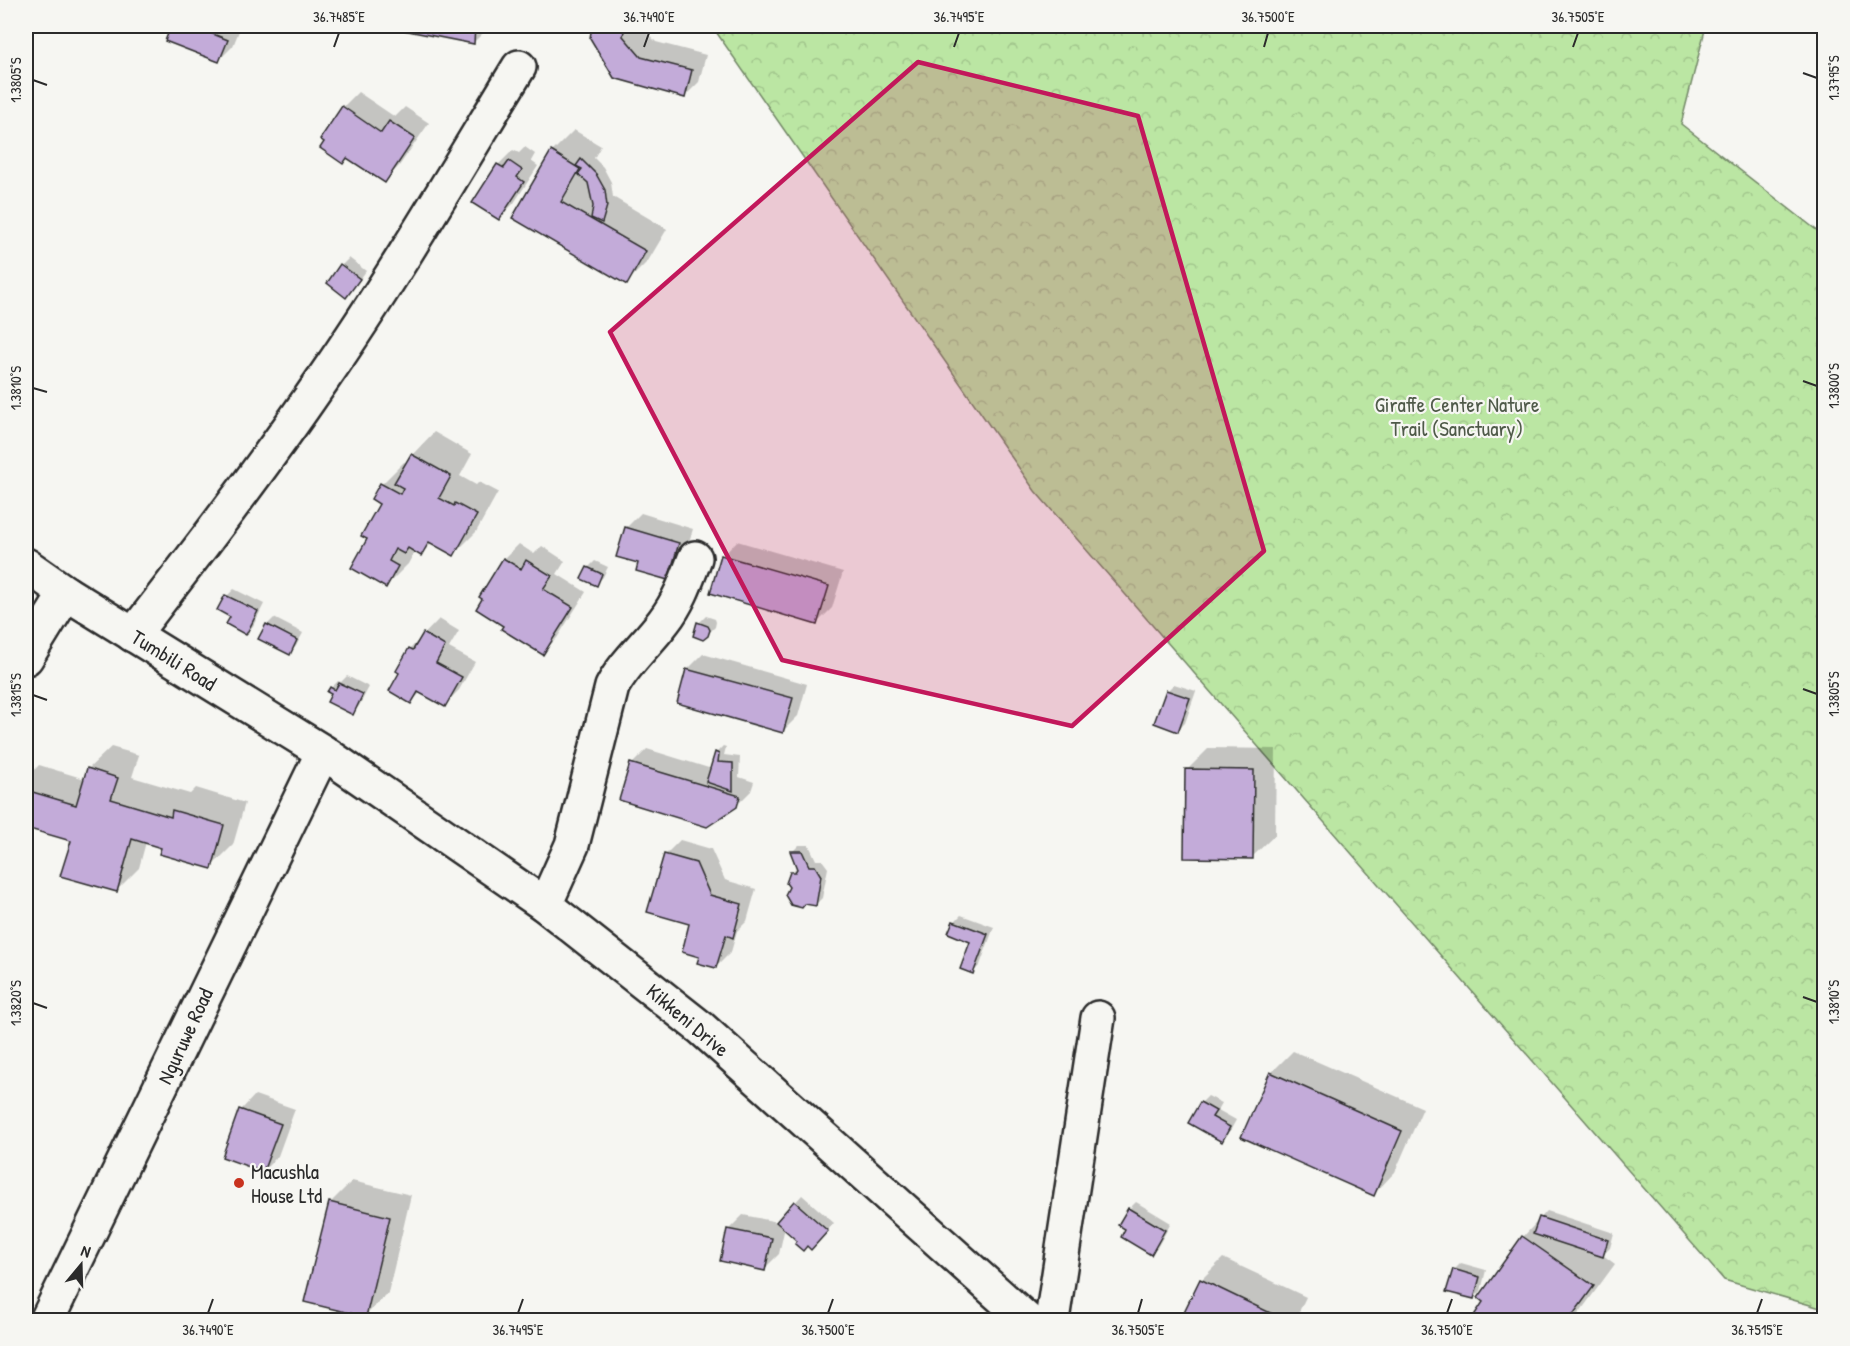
<svg xmlns="http://www.w3.org/2000/svg" width="1850" height="1346" font-family="'Patrick Hand',sans-serif">
	<defs>
		<pattern id="forest-crowns" width="20" height="18" patternUnits="userSpaceOnUse" patternTransform="scale(1.5)"><rect width="20" height="18" fill="#bbe6a3"/><path d="M2 6a3 3 0 1 1 6 0M12 15a3 3 0 1 1 6 0" fill="none" stroke="#a1c58c"/></pattern>
	</defs>
	<rect width="100%" height="100%" fill="#f6f6f2"/>
	<filter id="ink" filterUnits="userSpaceOnUse"><feTurbulence type="fractalNoise" baseFrequency=".0167" numOctaves="2"/><feDisplacementMap in="SourceGraphic" scale="12" xChannelSelector="R" yChannelSelector="G"/><feConvolveMatrix kernelMatrix="1 2 1 2 8 2 1 2 1" color-interpolation-filters="sRGB"/></filter>
	<g filter="url(#ink)">
		<path fill="url(#forest-crowns)" stroke="#738867" stroke-width="1.5" d="M712 26H1706L1681 124 1824 236V1309L1724 1280 1035 491Z"/>
		<g fill="#0003">
			<path d="M172 26H241L233 46 218 61 167 40Z"/>
			<path d="M390 26H490L473 43Z"/>
			<path d="M594 26H641L656 42 706 55 699 82 684 97 592 37Z"/>
			<path d="M358 92 395 117 405 107 429 123 399 166 384 181 347 157 343 107Z"/>
			<path d="M574 130 601 146 594 158 603 167 611 182 613 197 667 229 648 261 626 283 514 217 552 152Z"/>
			<path d="M525 147 535 154 531 161 538 166 514 203 499 218 474 202 498 165 513 150 519 153Z"/>
			<path d="M349 258 366 271 353 289 342 265Z"/>
			<path d="M434 432 472 454 460 476 476 485 479 482 498 492 476 532 454 554 433 542 421 554 415 551 408 564 386 586 369 539 381 503 382 484 404 462 407 464 412 455Z"/>
			<path d="M641 513 693 529 682 564 667 579 640 562 626 528Z"/>
			<path d="M737 541 843 572 832 608 817 623 723 556Z"/>
			<path d="M519 544 534 554 542 546 565 561 557 574 586 592 557 638 542 653 505 625 484 599 504 559Z"/>
			<path d="M595 561 608 567 603 577 596 584 588 568Z"/>
			<path d="M234 589 264 604 253 626 246 633 232 616 219 610 227 596Z"/>
			<path d="M706 616 715 619 716 622 715 627 707 635 699 623Z"/>
			<path d="M274 618 303 633 296 646 289 653 267 625Z"/>
			<path d="M439 619 459 631 449 648 475 662 459 690 444 705 421 692 411 702 401 672 398 671 410 649Z"/>
			<path d="M703 654 807 684 798 716 783 731 679 702 688 669Z"/>
			<path d="M347 676 369 687 359 706 352 713 333 693 331 688 338 681 341 682Z"/>
			<path d="M1174 684 1196 691 1185 723 1178 730 1167 691Z"/>
			<path d="M723 746 726 747 724 755 740 757 739 777 754 782 751 791 736 806 632 764 647 749 712 769 716 753Z"/>
			<path d="M111 747 139 755 132 777 190 794 196 788 245 803 233 845 211 867 163 847 146 842 139 868 116 891 72 840 26 826V779L39 765 85 779 88 769Z"/>
			<path d="M1209 748 1276 749 1275 835 1252 857 1187 770Z"/>
			<path d="M680 840 711 849 725 880 756 889 747 921 737 931 731 952 716 967 700 956 691 923 665 855Z"/>
			<path d="M799 845H809L816 860H822L828 868 822 898 815 905 791 887V873L797 867 792 852Z"/>
			<path d="M961 915 994 927 980 965 973 972 972 941 954 922Z"/>
			<path d="M1293 1051 1423 1108 1395 1172 1373 1195 1271 1073Z"/>
			<path d="M255 1095 295 1109 278 1156 263 1171 224 1156 241 1110Z"/>
			<path d="M1208 1096 1222 1103 1218 1110 1236 1120 1229 1133 1222 1140 1201 1103Z"/>
			<path d="M352 1181 411 1195 388 1293 366 1315 330 1203Z"/>
			<path d="M802 1195 834 1223 818 1241 800 1240 785 1227 779 1254 764 1269 729 1229 743 1215 778 1222Z"/>
			<path d="M1136 1202 1171 1223 1158 1246 1151 1253 1128 1229 1129 1209Z"/>
			<path d="M1547 1211 1614 1233 1610 1248 1603 1255 1615 1264 1574 1320H1473L1523 1237Z"/>
			<path d="M1223 1258 1306 1297 1295 1320H1182L1201 1280Z"/>
			<path d="M1461 1263 1486 1270 1481 1291 1474 1298 1454 1270Z"/>
		</g>
		<g fill="#c3abd9" stroke="#2b2b2b" stroke-width="1.5">
			<path d="M171 26H193L228 40 219 62 165 41Z"/>
			<path d="M383 26H475L474 44Z"/>
			<path d="M592 26H625L623 36 641 57 692 70 685 98 614 78 590 38Z"/>
			<path d="M342 106 381 133 389 121 415 138 385 183 347 158 343 164 320 148 324 142 320 139Z"/>
			<path d="M551 151 580 169 561 202 646 251 627 285 512 218Z"/>
			<path d="M581 159 596 174 605 190 607 206 602 223 591 218 593 206 588 183 578 174 582 169 576 166Z"/>
			<path d="M509 161 522 170 517 177 524 182 499 220 472 203 497 164 504 168Z"/>
			<path d="M340 264 360 279 346 298 327 283Z"/>
			<path d="M411 454 451 476 439 498 454 506 455 503 477 515 454 556 429 542 421 556 408 548 404 554 395 549 389 561 398 566 386 588 351 568 367 539 361 536 379 504 371 499 380 483 400 494 403 488 394 483Z"/>
			<path d="M625 527 679 543 668 580 636 571 638 563 616 557Z"/>
			<path d="M721 555 829 586 817 625 710 593Z"/>
			<path d="M503 558 521 569 526 560 552 576 543 589 573 607 543 655 501 629 503 626 476 609 482 599 479 597Z"/>
			<path d="M587 567 602 574 597 586 581 579Z"/>
			<path d="M225 595 258 611 246 635 226 624 230 617 217 610Z"/>
			<path d="M697 622 708 626 710 630 708 636 703 640 693 636Z"/>
			<path d="M266 624 297 640 290 655 258 639Z"/>
			<path d="M423 633 445 646 436 663 462 677 445 707 418 692 411 704 389 691 399 673 396 671 409 648 413 650Z"/>
			<path d="M686 669 793 698 783 733 677 703Z"/>
			<path d="M339 683 363 694 353 715 327 702 331 694 327 692 330 687 335 690Z"/>
			<path d="M1166 690 1190 698 1178 732 1154 723Z"/>
			<path d="M715 752 719 754 718 762 733 763V791L706 782Z"/>
			<path d="M630 763 740 796 737 807 707 827 619 800Z"/>
			<path d="M87 768 118 778 111 799 171 817 172 810 224 825 212 869 159 854 161 848 132 839 117 892 60 876 71 841 26 828V790L76 805Z"/>
			<path d="M1185 769 1254 770 1253 859 1184 858Z"/>
			<path d="M790 851H802L809 866H815L821 876 816 906 805 904 802 908 791 905 785 895 789 887 786 883 790 872H795L797 869Z"/>
			<path d="M664 854 696 863 710 895 742 904 733 938 726 935 716 968 697 963 699 957 682 952 689 924 647 912Z"/>
			<path d="M953 921 988 934 973 974 960 969 970 942 948 933Z"/>
			<path d="M1270 1072 1402 1131 1374 1196 1241 1137Z"/>
			<path d="M1200 1102 1216 1111 1212 1117 1230 1127 1222 1142 1188 1123Z"/>
			<path d="M239 1109 281 1124 263 1172 222 1157Z"/>
			<path d="M794 1201 828 1231 811 1250 807 1246 803 1251 795 1244 797 1241 776 1222Z"/>
			<path d="M329 1202 390 1217 366 1317 304 1302Z"/>
			<path d="M1128 1208 1165 1230 1151 1255 1121 1237 1125 1229 1118 1225Z"/>
			<path d="M1539 1217 1608 1240 1603 1257 1533 1234Z"/>
			<path d="M727 1229 772 1238 765 1271 720 1261Z"/>
			<path d="M1522 1236 1594 1286 1569 1320H1471L1483 1302 1478 1298Z"/>
			<path d="M1453 1269 1480 1277 1474 1299 1446 1292Z"/>
			<path d="M1200 1279 1285 1320H1180Z"/>
		</g>
		<g fill="none" stroke-linecap="round" stroke-linejoin="round">
			<g stroke="#2b2b2b" stroke-width="38">
				<g id="minor">
					<path d="M26 565 66 593 323 752 545 905 701 1028 1027 1320"/>
					<path d="M133 635C198 551 263 467 323 379 393 278 455 172 519 67"/>
					<path d="M26 658 66 593"/>
					<path d="M545 905 572 845 612 687C625 662 647 644 664 621 679 602 687 579 695 558"/>
					<path d="M47 1320 323 752"/>
					<path d="M1052 1320 1098 1018"/>
				</g>
			</g>
			<use href="#minor" stroke="#f6f6f2" stroke-width="33"/>
		</g>
	</g>
	<path fill="#c2185b" fill-opacity="0.2" stroke="#c2185b" stroke-width="4.5" stroke-linejoin="round" d="M918 62 1138 116 1264 551 1072 726 782 660 610 332Z"/>
	<path fill="none" stroke="#2b2b2b" stroke-width="2" d="M334 47 339 33M644 47 649 33M954 47 959 33M1264 47 1268 33M1573 47 1578 33M1803 73 1817 78M33 80 47 85M1803 381 1817 386M33 388 47 392M1803 689 1817 694M33 695 47 700M1803 997 1817 1002M33 1003 47 1008M208 1313 213 1299M518 1313 523 1299M828 1313 833 1299M1138 1313 1142 1299M1447 1313 1452 1299M1757 1313 1762 1299"/>
	<circle fill="#c8321e" stroke="#f6f6f2" stroke-width="2" cx="239" cy="1183" r="6"/>
	<g text-anchor="middle" dominant-baseline="central" stroke-width="4.5" stroke-linejoin="round" paint-order="stroke">
		<g font-size="21" fill="#4f5a49" stroke="#f6f6f2">
			<text x="1457" y="404">Giraffe Center Nature<tspan x="1457" dy="24">Trail (Sanctuary)</tspan></text>
		</g>
		<g font-size="21" fill="#2b2b2b" stroke="#f6f6f2">
			<text transform="translate(174 660) rotate(32)">Tumbili Road</text>
			<text transform="translate(688 1020) rotate(40)">Kikkeni Drive</text>
			<text transform="translate(185 1036) rotate(-65)">Nguruwe Road</text>
		</g>
		<g font-size="21" fill="#2b2b2b" stroke="#f6f6f2" text-anchor="start">
			<text x="251" y="1171">Macushla<tspan x="251" dy="24">House Ltd</tspan></text>
		</g>
	</g>
	<rect width="1850" height="1346" fill="none" stroke="#f6f6f2" stroke-width="66"/>
	<g transform="translate(81 1265) rotate(19)" stroke="#f6f6f2" stroke-width="4.5" paint-order="stroke">
	<path d="M0-4.5L10 22L0 15L-10 22Z" fill="#2b2b2b"/>
	<text y="-9" font-size="16" font-weight="bold" text-anchor="middle" fill="#2b2b2b">N</text>
	</g>
	<rect x="33" y="33" width="1784" height="1280" fill="none" stroke="#2b2b2b" stroke-width="2"/>
	<g font-size="15" text-anchor="middle" fill="#2b2b2b">
		<text x="339" y="22">36.7485°E</text>
		<text x="649" y="22">36.7490°E</text>
		<text x="959" y="22">36.7495°E</text>
		<text x="1268" y="22">36.7500°E</text>
		<text x="1578" y="22">36.7505°E</text>
		<text transform="translate(1834 78) rotate(-90)" y="5">1.3795°S</text>
		<text transform="translate(16 80) rotate(-90)" y="5">1.3805°S</text>
		<text transform="translate(1834 386) rotate(-90)" y="5">1.3800°S</text>
		<text transform="translate(16 388) rotate(-90)" y="5">1.3810°S</text>
		<text transform="translate(1834 694) rotate(-90)" y="5">1.3805°S</text>
		<text transform="translate(16 695) rotate(-90)" y="5">1.3815°S</text>
		<text transform="translate(1834 1002) rotate(-90)" y="5">1.3810°S</text>
		<text transform="translate(16 1003) rotate(-90)" y="5">1.3820°S</text>
		<text x="208" y="1335">36.7490°E</text>
		<text x="518" y="1335">36.7495°E</text>
		<text x="828" y="1335">36.7500°E</text>
		<text x="1138" y="1335">36.7505°E</text>
		<text x="1447" y="1335">36.7510°E</text>
		<text x="1757" y="1335">36.7515°E</text>
	</g>
</svg>
